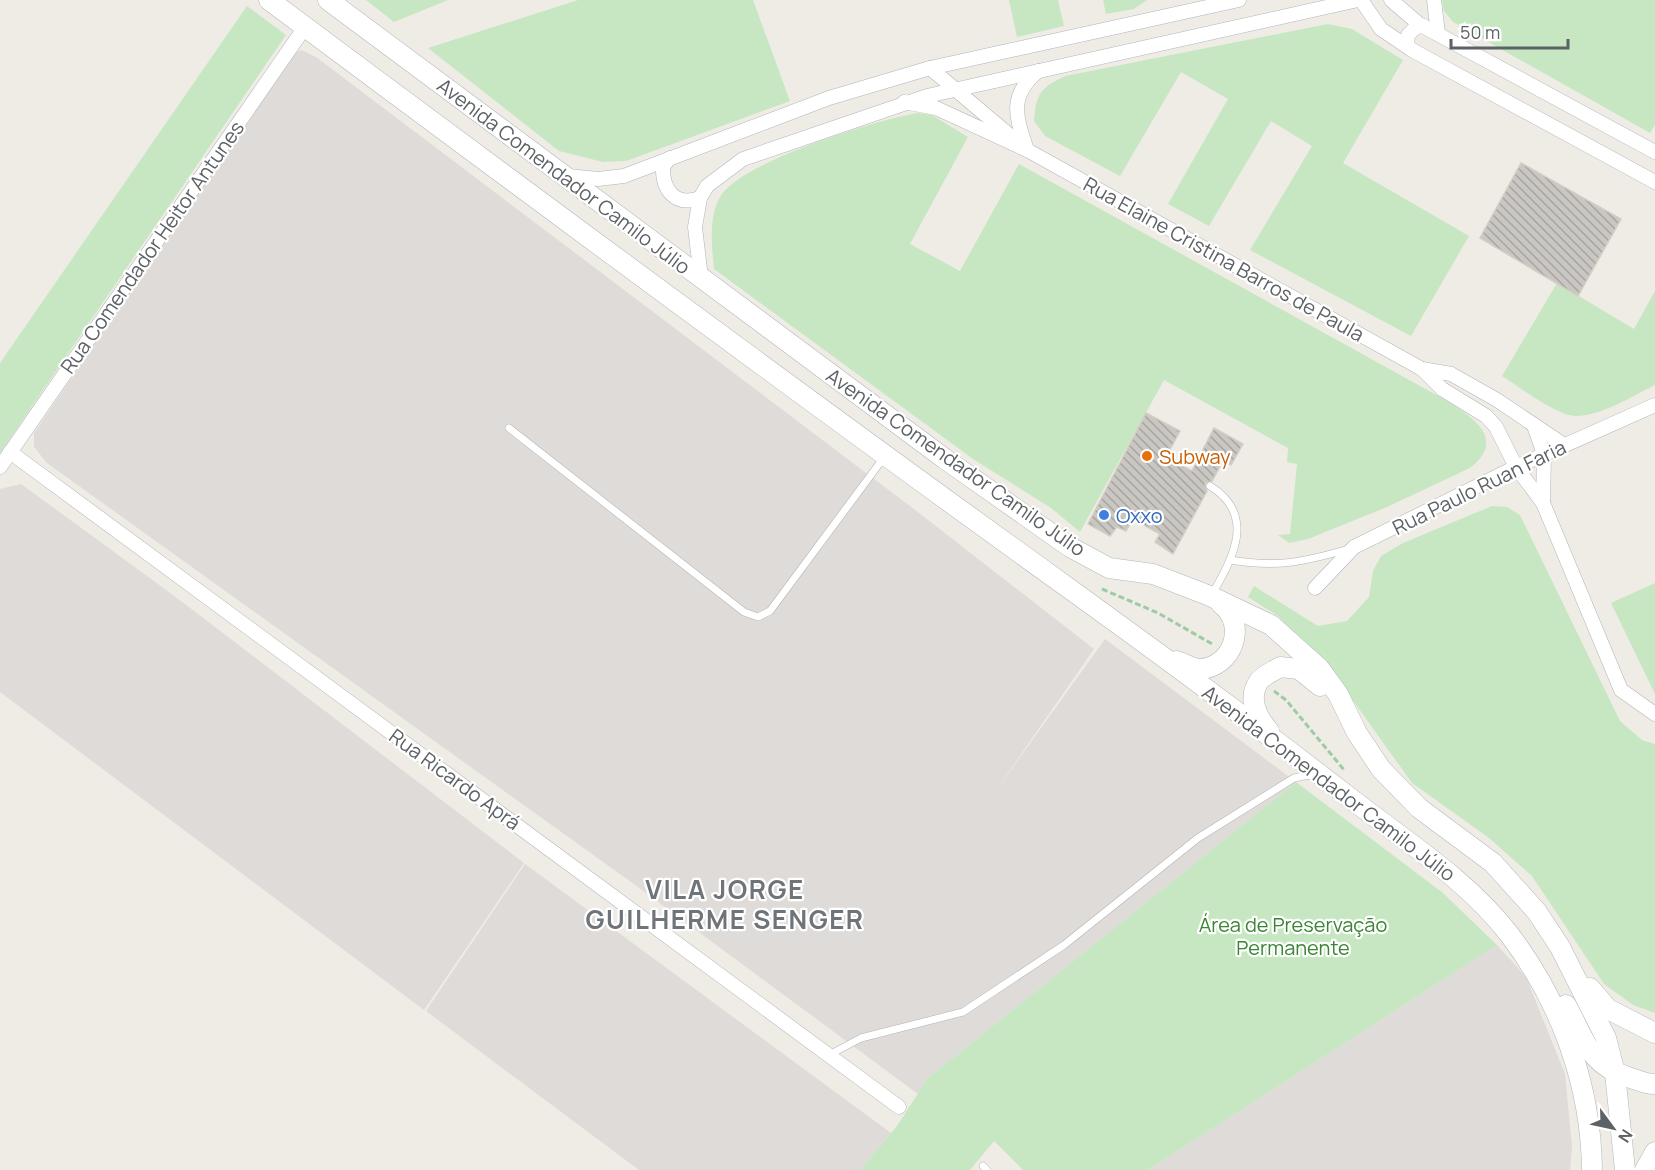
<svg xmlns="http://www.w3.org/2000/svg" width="1655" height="1170" font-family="Manrope,sans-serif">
	<defs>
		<pattern id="building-back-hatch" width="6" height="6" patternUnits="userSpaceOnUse" patternTransform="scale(1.5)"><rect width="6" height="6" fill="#cac7c3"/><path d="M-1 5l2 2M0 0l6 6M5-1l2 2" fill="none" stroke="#a7a5a2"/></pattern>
	</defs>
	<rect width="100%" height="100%" fill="#efece6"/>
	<g fill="#dedbd8">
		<path d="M301 50 316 57 923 516 1094 649 992 796 1105 639 1296 782 928 1078 918 1094 631 882 47 463 34 447V433L290 57Z"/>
		<path d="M21 484 173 595 524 863 424 1010 0 692V489Z"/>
		<path d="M525 864 891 1133 860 1170H639L426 1011Z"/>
		<path d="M1497 945 1526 977 1565 1074 1572 1146 1570 1170H1148Z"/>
	</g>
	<g fill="#c7e7c2">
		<path d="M366 0H448L394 22Z"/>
		<path d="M578 0H753L790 101 626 161 603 162 559 151 428 48Z"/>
		<path d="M1009 0H1058L1064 26 1017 37Z"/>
		<path d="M1103 0H1147L1134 9 1106 14Z"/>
		<path d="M1442 0H1655V125L1650 133 1453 22 1444 11Z"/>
		<path d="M247 6 286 35 0 453V363Z"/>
		<path d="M1328 24 1352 29 1403 60 1343 163 1469 236 1411 336 1250 250 1312 146 1271 121 1209 226 1168 204 1228 99 1181 72 1120 176 1045 136 1034 121C1036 94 1040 88 1065 76Z"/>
		<path d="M917 113 932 115 968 137 910 244 960 271 1019 164 1449 402C1475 419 1506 440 1470 468L1387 507 1308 539 1289 543 1278 535 1290 534 1297 464 1287 462 1288 448 1164 380 1080 532 1051 508 973 459 714 269C712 246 708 219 720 197 740 162 876 120 917 113Z"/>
		<path d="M1557 283 1634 329 1655 291V385C1632 396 1602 416 1576 416 1555 415 1520 387 1502 376Z"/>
		<path d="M1492 506 1507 507 1520 515 1620 721 1642 740 1655 744V1013L1633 1005 1604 984 1532 876 1489 838 1412 783 1339 681 1278 616 1248 597 1254 586 1318 626 1347 621 1369 597 1373 571 1381 556 1403 543Z"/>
		<path d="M1655 583V694L1611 603Z"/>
		<path d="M1296 782 1443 893 1497 945 1148 1170H1023L994 1141 970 1170H860L897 1126 928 1078Z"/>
	</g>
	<g fill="url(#building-back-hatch)" stroke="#d4cdc4" stroke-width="1.5">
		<path d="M1521 163 1621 219 1578 296 1480 238Z"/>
		<path d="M1146 413 1180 431 1166 457 1192 471 1214 428 1243 444 1231 465 1223 461 1212 481 1205 483 1207 491 1173 554 1155 542 1160 534 1133 519 1126 531 1117 527 1110 536 1088 524Z"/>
	</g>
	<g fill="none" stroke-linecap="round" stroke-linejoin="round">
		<g stroke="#b1b4b8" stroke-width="8">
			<g id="lane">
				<path d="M509 428 744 612 758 617 770 611 885 456"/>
				<path d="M1210 486C1256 514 1234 558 1212 594"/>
				<path d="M1230 560C1278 568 1303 562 1349 549"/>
				<path d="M829 1055 861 1038 963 1012 1064 945 1198 838 1294 778 1314 774"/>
				<path d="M983 1166 987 1170"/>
			</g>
		</g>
		<g stroke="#b1b4b8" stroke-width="15">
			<g id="street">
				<path d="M1361 0 1381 29 1412 50 1655 182"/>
				<path d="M1391 0 1419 24 1655 152"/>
				<path d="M1434 0 1438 34"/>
				<path d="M1412 50 1407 45 1408 35 1416 27 1424 26"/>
				<path d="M930 68 1014 139"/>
				<path d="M904 102 936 108 1027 150 1422 369 1442 389 1486 416 1496 427 1516 467 1543 503 1621 690 1655 714"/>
				<path d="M1027 150C1016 117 1008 96 1038 71"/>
				<path d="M670 158 663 166C662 190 675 207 700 198"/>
				<path d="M568 176 598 179 624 176 829 98 930 68 1239 0"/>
				<path d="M701 278 695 227 700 198 707 186 743 159 927 96 1358 0"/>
				<path d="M1422 369 1451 374 1497 400 1564 445"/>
				<path d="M1534 426 1544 454 1543 503"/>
				<path d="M10 452 899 1107"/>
				<path d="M0 467 305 27"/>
				<path d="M1315 588 1354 547 1516 467 1655 405"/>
			</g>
		</g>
		<g stroke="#b2b6ba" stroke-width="21">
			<g id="secondary">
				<path d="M269 0C536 199 804 398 1074 592 1170 661 1265 732 1358 804 1410 844 1469 882 1509 934 1561 1002 1591 1085 1592 1170"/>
				<path d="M328 0 945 459 1070 547 1109 568 1153 574 1210 596 1271 625 1319 668 1338 694 1357 733 1381 769 1419 808 1493 863 1537 912 1560 947 1606 1038 1615 1073 1625 1170"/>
				<path d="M1177 661C1184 663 1192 669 1199 669 1233 668 1248 624 1221 604"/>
				<path d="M1269 731C1257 717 1247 699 1259 681 1264 675 1274 671 1280 667L1299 669 1320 686"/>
				<path d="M1590 988 1608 1009 1655 1033"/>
				<path d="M1566 1005C1585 1039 1588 1064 1628 1077 1637 1080 1645 1084 1655 1084"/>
				<path d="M1645 1170 1655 1152"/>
			</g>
		</g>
		<g stroke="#9ccba4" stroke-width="3" stroke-dasharray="6 3" stroke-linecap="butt">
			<path d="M1102 589 1158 613 1214 645"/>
			<path d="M1274 691 1286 700 1345 771"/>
		</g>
		<use href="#lane" stroke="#fff" stroke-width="7"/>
		<use href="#street" stroke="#fff" stroke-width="14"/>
		<use href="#secondary" stroke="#fff" stroke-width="20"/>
	</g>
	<circle fill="#e8710a" stroke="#fff" stroke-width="2" cx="1147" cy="456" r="6"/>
	<circle fill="#3f7fe0" stroke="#fff" stroke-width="2" cx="1104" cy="515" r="6"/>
	<g text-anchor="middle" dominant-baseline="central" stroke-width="4.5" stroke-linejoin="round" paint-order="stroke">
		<g font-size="20" fill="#5d6266" stroke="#fff">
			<text transform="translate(564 176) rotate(37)">Avenida Comendador Camilo Júlio</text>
			<text transform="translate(152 247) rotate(-55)">Rua Comendador Heitor Antunes</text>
			<text transform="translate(1224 259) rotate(29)">Rua Elaine Cristina Barros de Paula</text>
			<text transform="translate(956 462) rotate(35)">Avenida Comendador Camilo Júlio</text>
			<text transform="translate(1479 487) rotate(-26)">Rua Paulo Ruan Faria</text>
			<text transform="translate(455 779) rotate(36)">Rua Ricardo Aprá</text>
			<text transform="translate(1329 783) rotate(37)">Avenida Comendador Camilo Júlio</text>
		</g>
		<g font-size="20" fill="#c56008" stroke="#fff" text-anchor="start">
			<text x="1159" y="456">Subway</text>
		</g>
		<g font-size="20" fill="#366cbe" stroke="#fff" text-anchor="start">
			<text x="1116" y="515">Oxxo</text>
		</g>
		<g font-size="20" fill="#3b8535" stroke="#fff">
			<text x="1293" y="924">Área de Preservação<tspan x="1293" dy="23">Permanente</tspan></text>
		</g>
		<g font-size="26" font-weight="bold" letter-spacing="1.5" fill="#6e7478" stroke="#fff">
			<text x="725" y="889">VILA JORGE<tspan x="725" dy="30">GUILHERME SENGER</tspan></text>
		</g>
	</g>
	<g transform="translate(1613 1128) rotate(123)" stroke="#ffffff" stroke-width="4.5" paint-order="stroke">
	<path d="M0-4.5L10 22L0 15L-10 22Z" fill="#5d6266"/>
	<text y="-9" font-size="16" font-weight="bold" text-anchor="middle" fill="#5d6266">N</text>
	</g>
	<path d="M1451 39v9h117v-9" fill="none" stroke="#5d6266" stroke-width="3"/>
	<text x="1460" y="39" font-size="18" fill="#5d6266" stroke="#ffffff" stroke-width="4.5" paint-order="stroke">50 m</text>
</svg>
